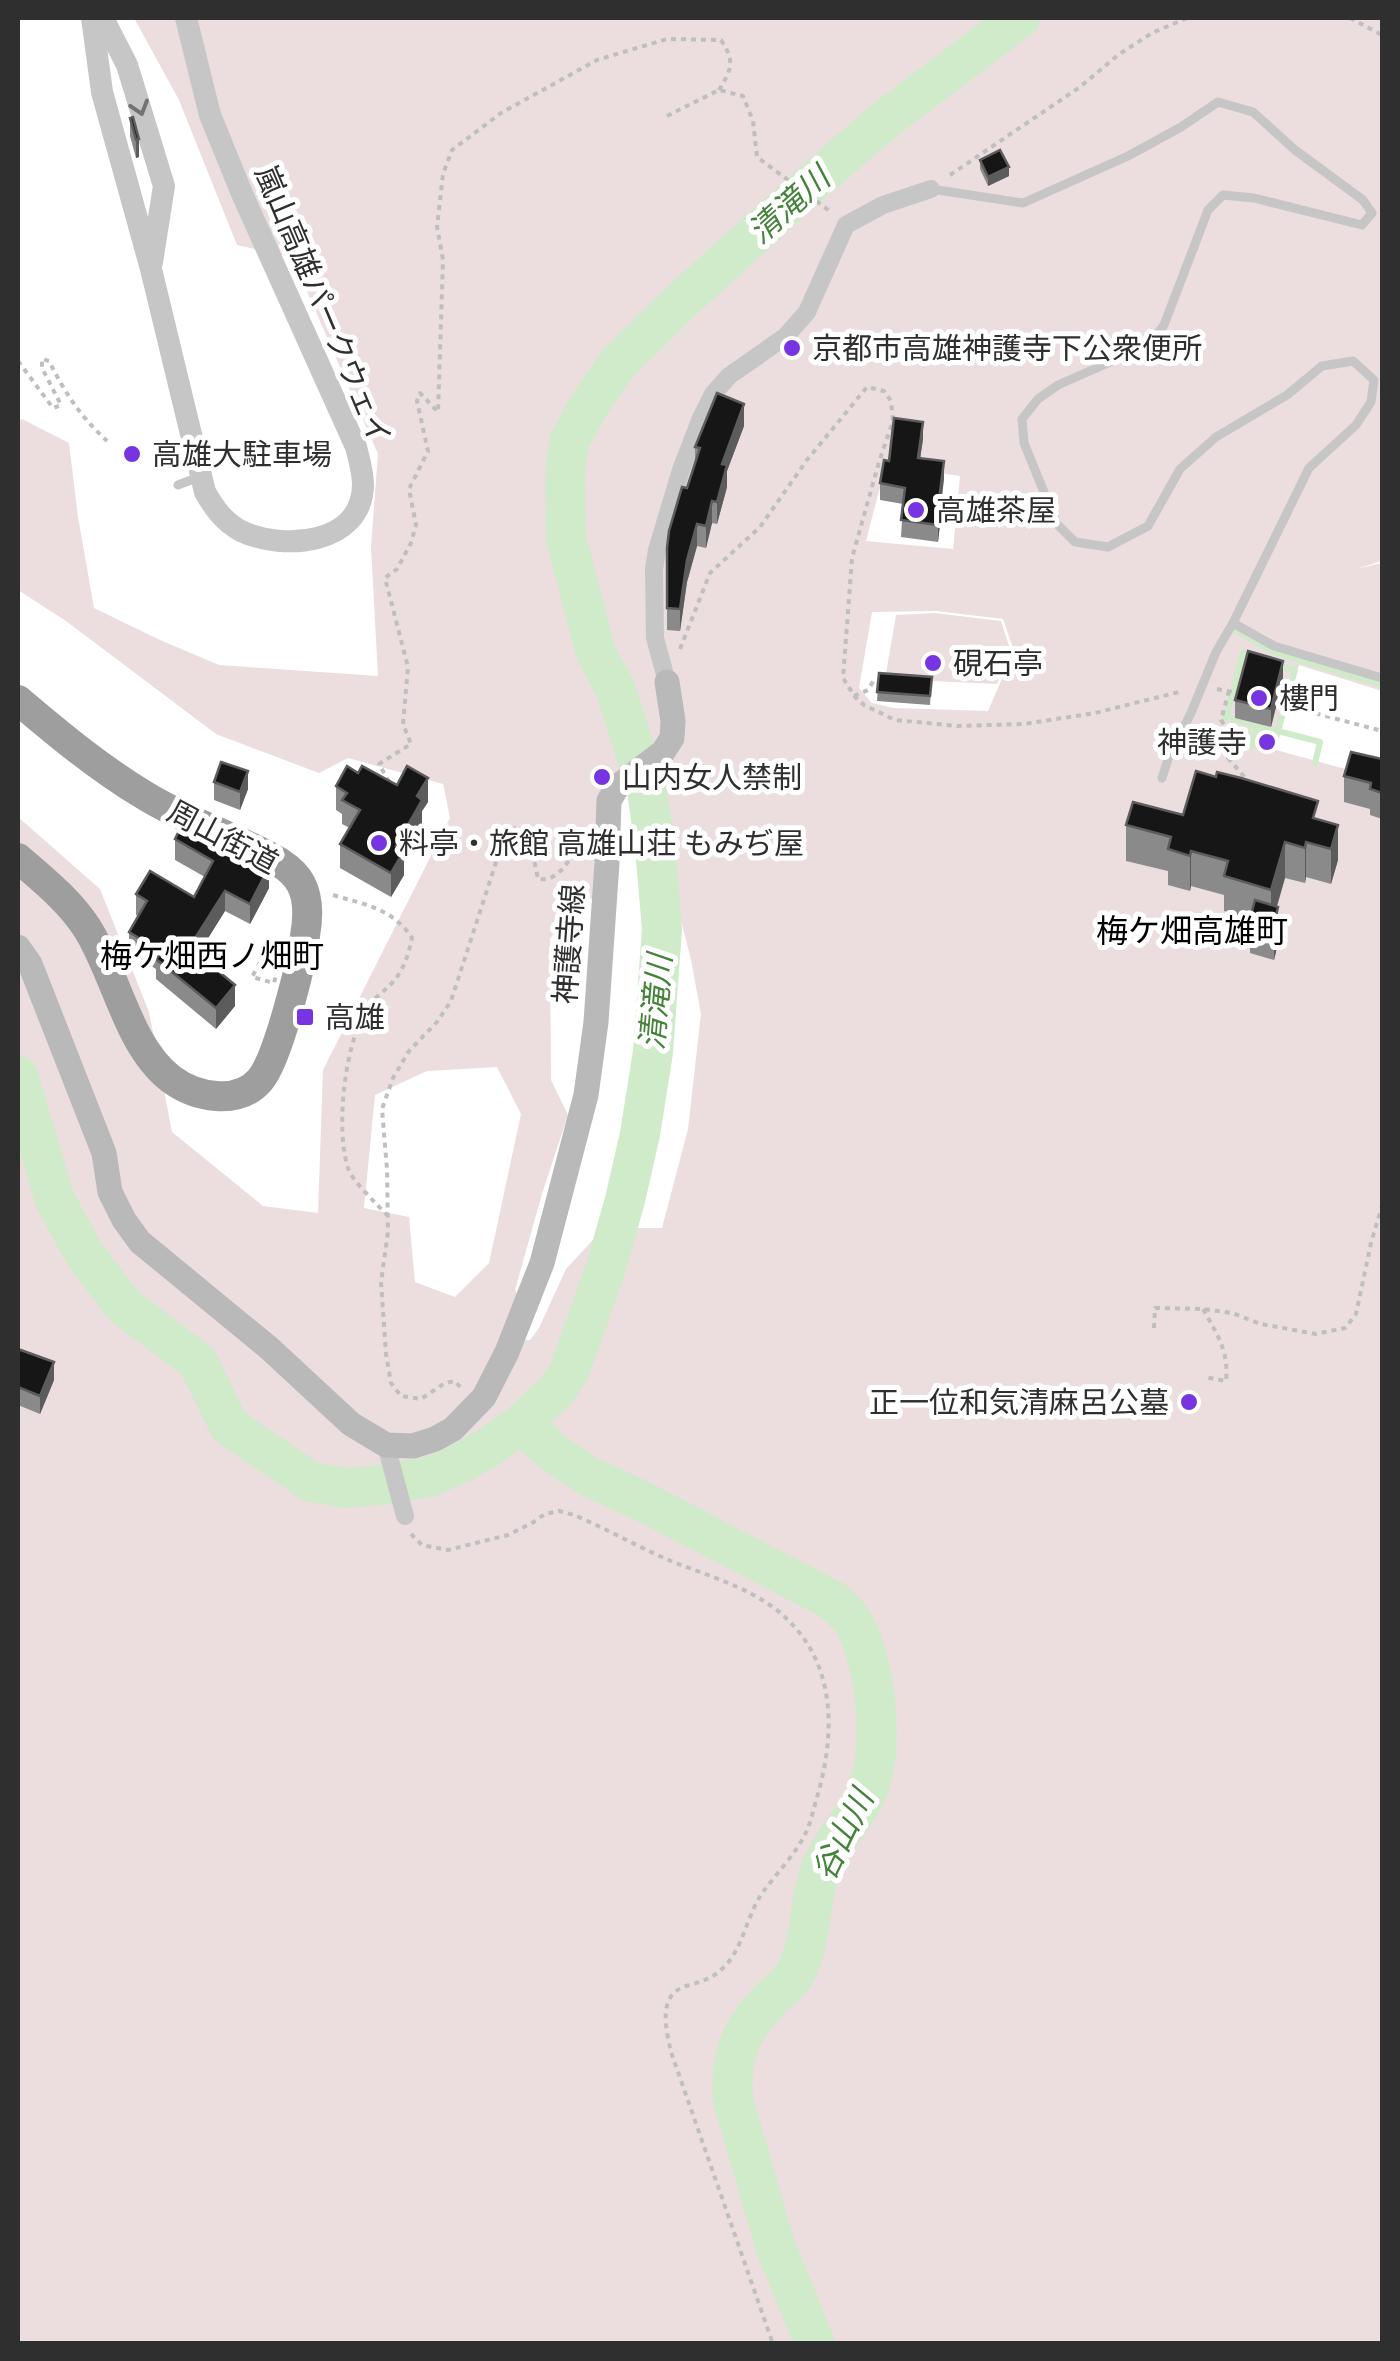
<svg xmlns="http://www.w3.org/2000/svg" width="1400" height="2361" font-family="Figtree,'Noto Sans JP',sans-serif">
	<rect width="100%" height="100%" fill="#fff"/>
	<g fill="#ecddde" fill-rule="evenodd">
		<path d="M134 18H1382V561L1356 569 1382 563V691L1299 665 1276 750 1371 776 1382 765V2343H18V817L100 889 149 1012 172 1132 263 1206 318 1213 323 1070 450 818 443 784 348 758 319 773 216 734 66 621 18 590V421L22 419 69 443 78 517 94 608 160 640 219 665 378 676 371 547 378 454 292 257 237 245 179 100ZM901 467 960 476 953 549 866 541 884 472ZM936 611 1003 619 1014 651 988 711 894 708 872 703 859 688 872 612ZM651 781 663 849 691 960 701 1014 688 1129 662 1228H604L566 1269 539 1328 530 1340 518 1341 521 1302 515 1290 542 1194 568 1115 551 1080 550 939 565 917 595 896 603 798ZM497 1067 521 1114 489 1263 455 1297 415 1282 409 1217 364 1208 375 1095 427 1071Z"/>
		<path d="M935 613 1001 621 1011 652 997 684 885 679 896 615Z"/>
	</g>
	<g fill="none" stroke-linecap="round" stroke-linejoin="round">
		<g stroke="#cfebca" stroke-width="6">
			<path d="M1234 629 1275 653 1382 685"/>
			<path d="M1278 663 1277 665 1295 670 1278 731 1320 742 1315 763"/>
			<path d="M1224 717 1250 724 1244 745"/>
			<path d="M1226 718 1243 652"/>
			<path d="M1252 746 1257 726 1278 731"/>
		</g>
		<g stroke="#cfebca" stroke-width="40">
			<path d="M18 1076 55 1200 85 1255 124 1306 198 1362 229 1426 311 1482 347 1488 391 1484 432 1476 459 1464 489 1447 521 1424 557 1390 569 1372 586 1324 606 1267 625 1200 640 1134 653 1052 662 929 655 848 647 790 616 690 596 653 566 538 565 476 569 442 589 405 619 362 677 305 785 207 881 123 1020 18"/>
			<path d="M521 1424 554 1453 588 1476 642 1501 832 1600C839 1607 848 1614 853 1622 877 1663 885 1751 866 1794 854 1819 833 1840 822 1866 808 1899 813 1937 797 1970 792 1981 781 1989 772 1998 740 2030 730 2054 733 2100L776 2248 815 2344"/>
		</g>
		<g stroke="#bfbfbf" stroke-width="4" stroke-dasharray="5 5" stroke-linecap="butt">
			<path d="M1350 18 1382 35"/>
			<path d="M667 116 719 90 743 96 753 121 757 157 831 212"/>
			<path d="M950 175 1080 87 1118 55 1152 33 1187 18"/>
			<path d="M18 361 53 408 61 405 42 368V359L49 361C65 393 80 416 107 441"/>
			<path d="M680 649 710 573 760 527 807 460 867 387 884 391 891 401 893 421 879 462 852 558 843 678 855 697 864 705 895 720 957 726 1024 724 1095 713 1183 691"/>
			<path d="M1217 689 1238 693"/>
			<path d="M1229 691 1221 720C1230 732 1232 744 1228 758L1247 780"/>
			<path d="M854 696 868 690 875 678"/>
			<path d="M1277 703 1382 731"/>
			<path d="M389 782 379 764 411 744 403 724 408 667 385 578 397 569 411 543 416 525 409 489 428 451 417 401 420 393 438 412 443 260 437 227 443 174 452 150 501 113 597 60 667 39 721 40C735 61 732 69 719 90"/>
			<path d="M333 895C366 905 392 908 412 938 408 956 403 973 389 986 382 993 372 1000 367 1008 345 1044 335 1127 348 1168 352 1181 377 1204 387 1215"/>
			<path d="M272 941 287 945C283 959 277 970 274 983L252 977Z"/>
			<path d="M1203 1309C1217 1334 1229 1351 1226 1381L1204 1377"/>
			<path d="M1154 1328 1155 1308 1203 1309 1232 1313 1261 1324 1316 1334 1345 1328 1356 1314 1371 1243 1382 1206"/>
			<path d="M460 1387 455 1381 445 1383 421 1399 401 1396 391 1383 386 1354 381 1282 388 1232 387 1169 382 1109 393 1078 409 1051 437 1022 451 1001 498 856 505 840 515 828 528 830 538 879C561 883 573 853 583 836"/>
			<path d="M411 1534 422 1545 448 1550 508 1535 532 1523 545 1514 559 1511 574 1515C607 1529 638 1547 671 1561 705 1575 743 1585 774 1608 835 1654 837 1726 818 1794 814 1806 812 1819 807 1830 799 1850 776 1874 763 1892 747 1914 744 1946 725 1966 714 1978 701 1982 686 1986 657 1995 666 2029 671 2052L773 2344"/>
		</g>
		<g stroke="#c6c6c6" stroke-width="9">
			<path d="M931 189 1023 203 1128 156 1181 127 1218 102 1253 112 1295 150 1363 200 1372 213 1362 225 1254 198 1223 195 1208 210 1164 325 1149 345 1058 385 1038 399 1022 419 1024 443 1057 524 1075 542 1108 547 1148 526 1180 469 1216 437 1287 395 1322 366 1353 361 1374 380 1371 402 1356 425 1309 468 1233 623 1216 652 1191 713 1169 756 1162 778"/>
			<path d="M178 485 199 477"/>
			<path d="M1233 623 1274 646 1382 678"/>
		</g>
		<g stroke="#c6c6c6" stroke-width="18">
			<path d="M667 682 655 638 654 569 657 550 681 470 701 418 713 394 729 376 786 336 807 312 846 225 883 205 931 189"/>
			<path d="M386 1445 405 1516"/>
		</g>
		<g stroke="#c6c6c6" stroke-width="22">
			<path d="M92 18 102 92 151 269 205 492C214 508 224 522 241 531 283 551 362 545 363 485 363 472 359 459 356 447L243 196 210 115 186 18"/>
			<path d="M103 18 127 65 164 186 152 262"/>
		</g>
		<path stroke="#b9b9b9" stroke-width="25" d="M18 947 30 964 104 1153 110 1192 124 1220 140 1242 269 1348 351 1424 386 1445 413 1446 435 1439 453 1429 484 1397 507 1352 542 1263 586 1095 596 1022 607 863 609 801 617 787 663 752 672 738 673 721 667 682"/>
		<path stroke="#9e9e9e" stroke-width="30" d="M18 700C58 734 99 768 144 795 176 815 213 829 246 845 265 854 291 865 301 884 309 899 308 919 305 936 301 965 278 1059 260 1080 238 1106 195 1097 171 1079 127 1045 116 973 87 928 69 900 42 879 18 858"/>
	</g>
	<g fill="#8a8a8a">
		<path d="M133 117 139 157 136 158 130 136V118Z"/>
		<path d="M980 160 1009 176 988 186 980 169Z"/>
		<path d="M744 426 727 471V487L717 524 712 523 706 548 697 546 687 582 680 631 667 630V548L695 464V447Z"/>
		<path d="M923 439 920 458 944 478 938 542 901 537 903 504 880 500V483Z"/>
		<path d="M879 673 932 677 930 705 877 701Z"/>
		<path d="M1283 679 1271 727 1235 718V700Z"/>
		<path d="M1382 759V819L1370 815V809L1344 802V776Z"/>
		<path d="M358 773 428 802 422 811V824L404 855V875L391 897 340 868V844L350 828 342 824V814L336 810V786Z"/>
		<path d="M1216 777 1318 819 1338 860 1331 884 1306 877 1305 883 1285 878 1277 907 1278 943 1274 960 1250 953V919L1224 911V895L1191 886 1190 891 1168 885V871L1126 861V825L1183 815Z"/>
		<path d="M214 782 248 789 240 810 214 800Z"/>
		<path d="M175 839 269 888 250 924 225 911 198 954 235 1006 216 1029 156 979V969L129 952V932L138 916 136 915V894L194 897 205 877 175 860Z"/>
		<path d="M18 1349 54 1380 40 1414 18 1405Z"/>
	</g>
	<g fill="#5c5c5c">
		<path d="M139 139V157L136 158V140Z"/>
		<path d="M1009 167V176L988 186V177Z"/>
		<path d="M744 404V426L727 471V487L717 524V502L722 464Z"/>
		<path d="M923 422V439L918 474V458Z"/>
		<path d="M944 461V478L939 517V500Z"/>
		<path d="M712 501V523L706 548V526Z"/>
		<path d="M941 501V517L938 542V525Z"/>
		<path d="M697 524V546L687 582 680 631V609L687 560Z"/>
		<path d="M1283 661V679L1271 727V709Z"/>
		<path d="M248 771V789L240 810V792Z"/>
		<path d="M428 778V802L422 811V824L404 855V875L391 897V873L396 846 417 796Z"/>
		<path d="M1338 825V860L1331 884V849Z"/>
		<path d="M1285 842V878L1271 925V890Z"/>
		<path d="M1306 842V877L1305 883V848Z"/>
		<path d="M1191 851V886L1190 891V856Z"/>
		<path d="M269 867V888L250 924V904Z"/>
		<path d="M225 891V911L197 956V968L192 943Z"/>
		<path d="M1278 907V943L1274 960V924Z"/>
		<path d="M235 985V1006L216 1029V1008Z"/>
		<path d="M54 1362V1380L40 1414V1396Z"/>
	</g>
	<g fill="#161616" stroke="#5c5c5c" stroke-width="2.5">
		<path d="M133 117 139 139 136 140 130 118Z"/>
		<path d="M1000 150 1009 167 988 177 980 160Z"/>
		<path d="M717 393 744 404 722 464 727 465 717 502 712 501 706 526 697 524 687 560 680 609 667 608V548L669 531 682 487 687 488 700 448 695 447Z"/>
		<path d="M894 418 923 422 918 458 944 461 939 500 941 501 938 525 901 520 905 488 880 483 884 460 889 461Z"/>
		<path d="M1248 651 1283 661 1271 709 1235 700Z"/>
		<path d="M879 673 932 677 930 696 877 692Z"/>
		<path d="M1351 752 1382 759V793L1370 789 1371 783 1344 776Z"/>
		<path d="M221 762 248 771 240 792 214 782Z"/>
		<path d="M347 766 358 773 362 766 397 785 407 766 428 778 417 796 422 800 396 846 404 851 391 873 340 844 360 810 342 800 347 793 336 786Z"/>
		<path d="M1196 771 1216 777 1217 772 1241 778 1318 801 1313 818 1338 825 1331 849 1306 842 1305 848 1285 842 1271 890 1224 876 1228 861 1191 851 1190 856 1168 849 1171 837 1126 825 1133 802 1183 815Z"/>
		<path d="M183 823 269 867 250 904 225 891 192 943 197 948 194 951 235 985 216 1008 156 959 162 952 129 932 147 901 136 894 150 871 194 897 213 861 175 839Z"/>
		<path d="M1255 900 1278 907 1274 924 1250 918Z"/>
		<path d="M18 1349 54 1362 40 1396 18 1387Z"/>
	</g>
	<defs><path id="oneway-chevron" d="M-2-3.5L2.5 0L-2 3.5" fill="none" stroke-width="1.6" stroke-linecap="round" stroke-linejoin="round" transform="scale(2.5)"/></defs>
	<use stroke="#737373" href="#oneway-chevron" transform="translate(140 108) rotate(73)"/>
	<g fill="#7735e2" stroke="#fff" stroke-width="4">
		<circle cx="792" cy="348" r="10"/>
		<circle cx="132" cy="454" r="10"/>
		<circle cx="916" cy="510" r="10"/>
		<circle cx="933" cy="663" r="10"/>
		<circle cx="1259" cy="698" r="10"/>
		<circle cx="1267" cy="742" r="10"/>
		<circle cx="602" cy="777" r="10"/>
		<circle cx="379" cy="843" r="10"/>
		<rect x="295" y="1007" width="20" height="20" rx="5"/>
		<circle cx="1189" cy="1402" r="10"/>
	</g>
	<g text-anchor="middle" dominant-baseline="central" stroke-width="10" stroke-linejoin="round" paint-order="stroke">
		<g font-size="30" fill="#2f2f2f" stroke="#fff">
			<text transform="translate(323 305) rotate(67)">嵐山高雄パークウェイ</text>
			<text transform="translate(223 837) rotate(28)">周山街道</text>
			<text transform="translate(569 944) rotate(-86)">神護寺線</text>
		</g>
		<g font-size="30" fill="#2f2f2f" stroke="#fff" text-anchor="start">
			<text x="812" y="348">京都市高雄神護寺下公衆便所</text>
			<text x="152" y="454">高雄大駐車場</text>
			<text x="936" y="510">高雄茶屋</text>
			<text x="953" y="663">硯石亭</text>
			<text x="1279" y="698">樓門</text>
			<text x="1247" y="742" text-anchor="end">神護寺</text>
			<text x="622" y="777">山内女人禁制</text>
			<text x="399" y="843">料亭・旅館 高雄山荘 もみぢ屋</text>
			<text x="325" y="1017">高雄</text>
			<text x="1169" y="1402" text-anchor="end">正一位和気清麻呂公墓</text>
		</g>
		<g font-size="32" font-style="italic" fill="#45833a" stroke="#fff">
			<text transform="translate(789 205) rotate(-42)">清滝川</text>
			<text transform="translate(656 1002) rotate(-85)">清滝川</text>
			<text transform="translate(843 1835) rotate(-64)">谷山川</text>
		</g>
		<g font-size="32" fill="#000" stroke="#fff">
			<text x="1192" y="931">梅ケ畑高雄町</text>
			<text x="212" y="956">梅ケ畑西ノ畑町</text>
		</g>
	</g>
	<rect width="1400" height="2361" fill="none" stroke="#2f2f2f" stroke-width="40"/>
</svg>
